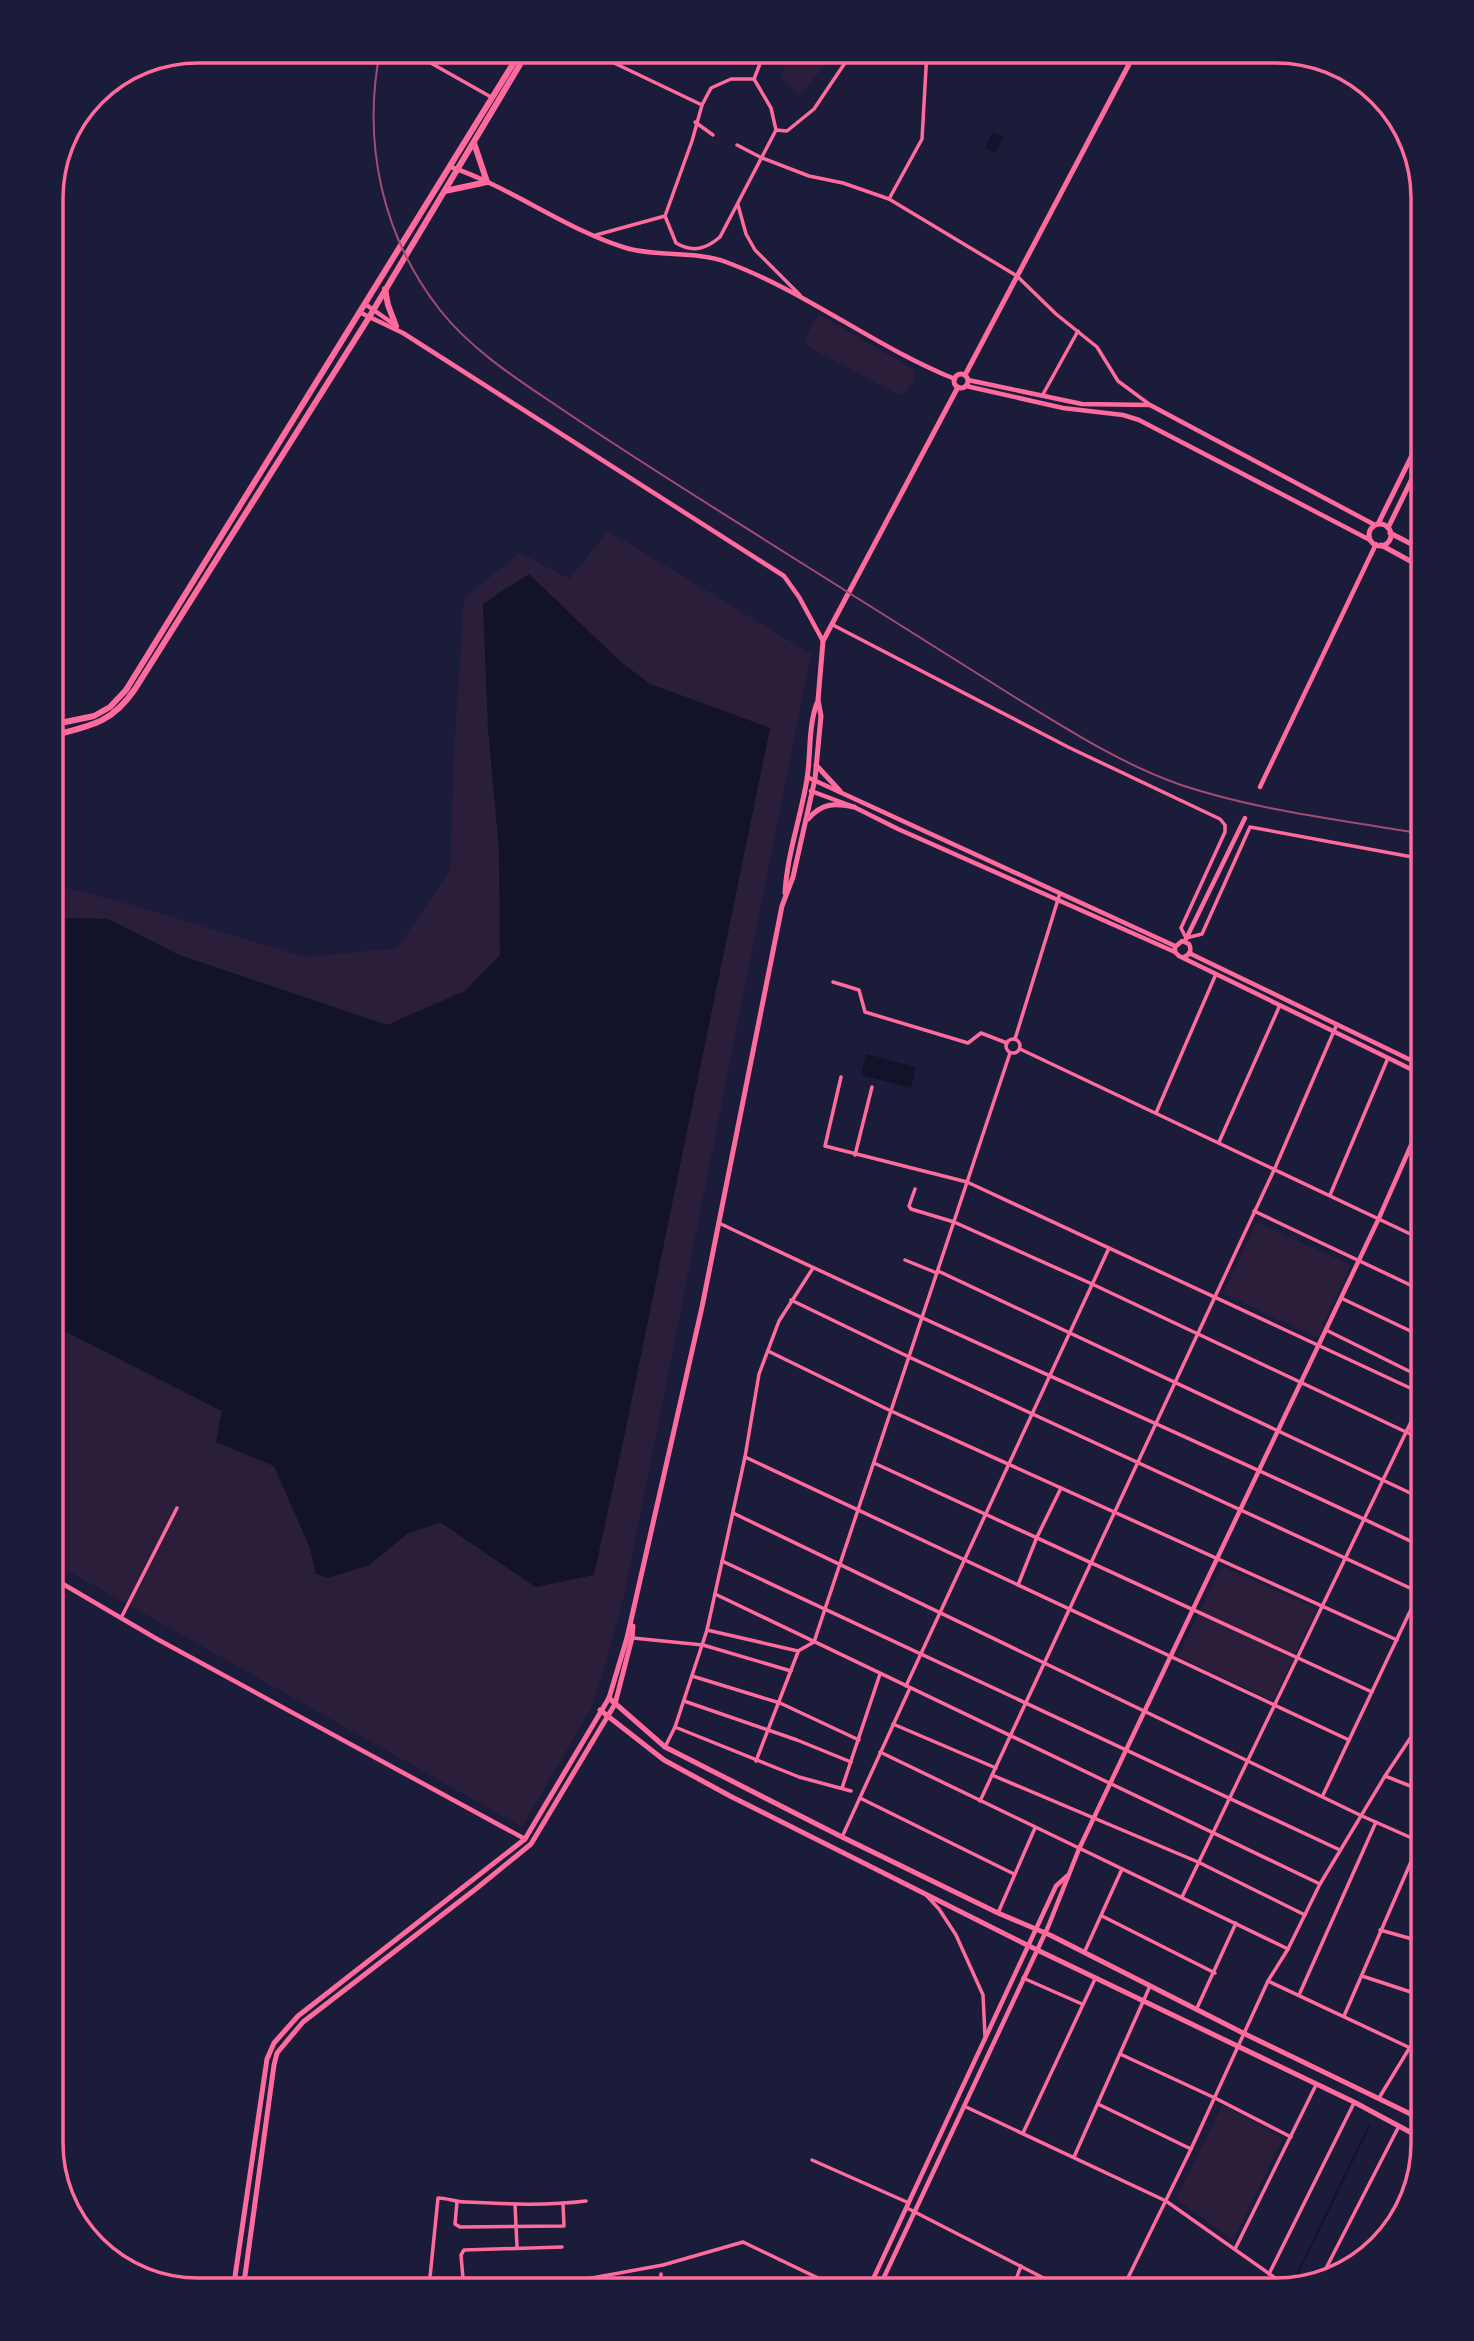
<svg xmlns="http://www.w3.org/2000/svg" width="1474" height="2341" font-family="Inter,sans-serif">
	<rect width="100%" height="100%" fill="#1b1b3a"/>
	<g fill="#2a1e3b">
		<path d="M791 51H836L800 96 780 78Z"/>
		<path d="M820 315 913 369 914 378 907 392 899 395 807 346 805 340 814 321Z"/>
		<path d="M608 531 811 654 624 1596 601 1680 590 1710 522 1827 51 1561V1330L68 1333 222 1411 216 1442 274 1466 310 1548 316 1574 369 1565 407 1534 440 1522 535 1587 623 1442 770 728 650 684 509 585 483 604 488 728 499 849 500 955 465 991 388 1025 179 955 108 919 61 918 51 914V884L129 904 305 957 397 948 450 871 454 751 464 598 520 553 570 579Z"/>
		<path d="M1257 1222 1351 1265 1317 1338 1223 1293Z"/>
		<path d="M1222 1566 1317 1609 1273 1701 1178 1656Z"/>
		<path d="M1223 2105 1283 2138 1233 2241 1176 2199Z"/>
	</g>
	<g fill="#12122b">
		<path d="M993 132 1004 137 995 153 985 148Z"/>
		<path d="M529 574 621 662 650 684 770 728 623 1442 594 1575 536 1587 440 1522 407 1534 369 1565 328 1578 316 1574 310 1548 274 1466 216 1442 222 1411 68 1333 51 1330V914L61 918 108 919 179 955 387 1025 465 991 500 955 499 849 488 728 483 604Z"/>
		<path d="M866 1054 916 1067 911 1088 861 1075Z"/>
	</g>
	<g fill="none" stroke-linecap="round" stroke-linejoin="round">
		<g stroke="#12122b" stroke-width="2">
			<path d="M1422 2044H1423"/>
			<path d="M1397 2065 1407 2049"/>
			<path d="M1294 2281 1369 2126"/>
		</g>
		<g stroke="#ff6b9d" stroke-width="3.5">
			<path d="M589 51 702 105"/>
			<path d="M429 62 491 97"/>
			<path d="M731 79H754L771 108 776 130 720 237C706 249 693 253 676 243L665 216 692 141 702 105 711 88Z"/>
			<path d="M754 79 765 51"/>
			<path d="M695 122 713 135"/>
			<path d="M776 130 787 131 814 109 853 51"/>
			<path d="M737 145 762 158 809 176 843 183 889 199 1017 276 1056 314 1097 347 1118 381 1149 404"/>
			<path d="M889 199 922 139 927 51"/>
			<path d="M738 205 746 234 755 250 800 295"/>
			<path d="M596 235 665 216"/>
			<path d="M1042 396 1078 331"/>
			<path d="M833 625 1068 747 1220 819 1225 825V832L1181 928 1186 938 1202 934 1250 827 1423 859"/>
			<path d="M833 982 859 990 865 1012 968 1043 981 1033 1007 1043"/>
			<circle cx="1013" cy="1046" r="7"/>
			<path d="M1015 1039 1060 893"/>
			<path d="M1020 1049 1423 1240"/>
			<path d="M841 1077 825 1146 967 1182 1423 1394"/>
			<path d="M1156 1113 1216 974"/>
			<path d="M1219 1142 1280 1005"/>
			<path d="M855 1155 872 1087"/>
			<path d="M915 1189 909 1206 911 1209 954 1222 1092 1284 1423 1440"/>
			<path d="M1330 1195 1388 1058"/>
			<path d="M1254 1211 1423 1291"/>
			<path d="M719 1223C952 1335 1190 1436 1423 1547"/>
			<path d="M905 1260 937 1273"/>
			<path d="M938 1271 1423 1499"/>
			<path d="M1341 1298 1423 1337"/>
			<path d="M791 1300 909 1357 1423 1594"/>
			<path d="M1326 1330 1423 1378"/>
			<path d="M768 1351 891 1411 1397 1640"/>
			<path d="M745 1457 1349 1740"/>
			<path d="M874 1463 1372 1692"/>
			<path d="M733 1513 1362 1816 1423 1843"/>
			<path d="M722 1561 1340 1850"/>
			<path d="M1018 1585 1037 1537 1061 1488"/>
			<path d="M715 1594 1320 1884"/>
			<path d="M121 1618 177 1508"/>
			<path d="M707 1630 798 1651 814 1642 1010 1053"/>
			<path d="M633 1638 703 1645 791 1671"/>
			<path d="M692 1676 780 1703 859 1740"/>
			<path d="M906 1686 1109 1248"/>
			<path d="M684 1701 797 1740 851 1762"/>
			<path d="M893 1724 996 1768"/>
			<path d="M675 1727 799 1777 851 1791"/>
			<path d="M665 1747 675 1727 707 1630 745 1457 759 1374 779 1321 813 1268"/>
			<path d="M880 1752 1288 1949"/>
			<path d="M756 1761 798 1652"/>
			<path d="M992 1775 1198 1862 1305 1915"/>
			<path d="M1385 1776 1423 1791"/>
			<path d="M842 1788 880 1674"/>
			<path d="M1420 1790 1423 1779"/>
			<path d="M1323 1795 1423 1584"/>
			<path d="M860 1798 1014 1874"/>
			<path d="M980 1801 1275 1168 1337 1024"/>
			<path d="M842 1837 910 1688"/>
			<path d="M926 1895 939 1909 956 1935 983 1995 985 2036"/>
			<path d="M1182 1897 1423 1397"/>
			<path d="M998 1913 1035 1828"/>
			<path d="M1102 1916 1215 1973"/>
			<path d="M1380 1930 1423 1942"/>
			<path d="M1084 1953 1122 1869"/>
			<path d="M1362 1976 1423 1996"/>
			<path d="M1023 1978 1082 2004"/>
			<path d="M1268 1981 1423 2054"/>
			<path d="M1299 1995 1376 1822"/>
			<path d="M1197 2008 1236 1923"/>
			<path d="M1344 2016 1420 1841"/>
			<path d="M1120 2054 1215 2098 1291 2137"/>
			<path d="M1379 2098 1410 2047 1423 2038"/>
			<path d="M1098 2104 1191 2149"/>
			<path d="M964 2106 1166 2201 1288 2287"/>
			<path d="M1023 2133 1095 1979"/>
			<path d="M1074 2157 1150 1986"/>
			<path d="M812 2160 909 2203"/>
			<path d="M457 2202 455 2224 460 2227 564 2226 563 2204"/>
			<path d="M515 2204 517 2247"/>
			<path d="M907 2208 1067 2290"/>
			<path d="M1235 2249 1316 2085"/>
			<path d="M1269 2274 1354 2103"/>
			<path d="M463 2280 436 2281H432L430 2277 438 2198C447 2198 456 2202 465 2202 506 2204 546 2206 586 2201"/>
			<path d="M1320 2280 1399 2126"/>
			<path d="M464 2290 461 2255 464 2250 562 2247"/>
			<path d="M526 2290 663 2265 743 2242 843 2290"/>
			<path d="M660 2290 661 2274"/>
			<path d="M1012 2290 1021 2266"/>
			<path d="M1122 2290 1191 2149 1268 1981 1288 1949 1320 1884 1385 1776 1423 1719"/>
		</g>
		<g stroke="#ff6b9d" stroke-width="4.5">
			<path d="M451 167C512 188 565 229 626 248 657 257 697 251 726 262 807 292 875 347 955 379"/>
			<path d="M365 304 395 325"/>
			<path d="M359 312 403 333 784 576 799 597 823 641"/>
			<path d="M968 380 1082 404 1150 405 1375 525"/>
			<path d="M966 386 1063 408 1123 415 1139 420 1370 540"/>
			<path d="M807 777 1175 946"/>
			<path d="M1260 787 1376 544"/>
			<path d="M811 791 854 807 898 829 1175 952"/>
			<path d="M1185 941 1245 818"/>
			<path d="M1189 953 1423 1066"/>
			<path d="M1184 957C1190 955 1192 950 1189 944L1182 941 1175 947V952L1179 956 1423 1075"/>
			<path d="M51 1577 157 1639 525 1839"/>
			<path d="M868 2290 1056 1886 1067 1876"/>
			<path d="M878 2290 1048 1927 1079 1849 1379 1218 1423 1118"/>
		</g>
		<g stroke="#ff6b9d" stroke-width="5">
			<circle cx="961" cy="381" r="7"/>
			<path d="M965 375 1136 51"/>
			<path d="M1378 524 1423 433"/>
			<circle cx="1380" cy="535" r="11"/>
			<path d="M1388 528 1423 456"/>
			<path d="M1390 533 1423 550"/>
			<path d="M1381 545 1423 568"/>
			<path d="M816 765 840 791"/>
			<path d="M808 819C822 803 834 803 854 807"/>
			<path d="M785 893C787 854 801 817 807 779 811 754 808 727 817 703"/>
			<path d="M609 1698 665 1747 842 1837 998 1913 1050 1935 1243 2033 1423 2120"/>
			<path d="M600 1710 664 1760 730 1796 1029 1946 1354 2102 1423 2139"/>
			<path d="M233 2290 267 2059 274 2043 298 2016 525 1839 609 1698 627 1638 702 1307 782 906 793 877 815 779 821 716 818 700 823 641 958 387"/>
			<path d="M243 2290 274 2065 277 2053 303 2022 477 1888 531 1844 615 1704 632 1638 633 1626"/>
		</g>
		<g stroke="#ff6b9d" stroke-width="6">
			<path d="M445 191 487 182 474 143"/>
			<path d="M385 289 388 305 396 326"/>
			<path d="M51 725 94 716 110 707 126 690 521 51"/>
			<path d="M51 736C90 726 111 724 135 689L368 319 528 51"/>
		</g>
		<path stroke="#a44b75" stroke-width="2" d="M380 51C362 143 382 236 440 310 474 353 522 382 566 412 640 462 716 509 792 557 866 603 939 650 1013 696 1067 729 1121 764 1181 785 1259 811 1343 820 1423 834"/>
	</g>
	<path d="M0 0H1474V2341H0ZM198 63H1276A135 135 0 0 1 1411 198V2143A135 135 0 0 1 1276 2278H198A135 135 0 0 1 63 2143V198A135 135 0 0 1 198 63Z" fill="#1b1b3a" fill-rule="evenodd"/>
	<path fill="none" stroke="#ff6b9d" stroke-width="3.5" d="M198 63H1276A135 135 0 0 1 1411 198V2143A135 135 0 0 1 1276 2278H198A135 135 0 0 1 63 2143V198A135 135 0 0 1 198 63Z"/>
</svg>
